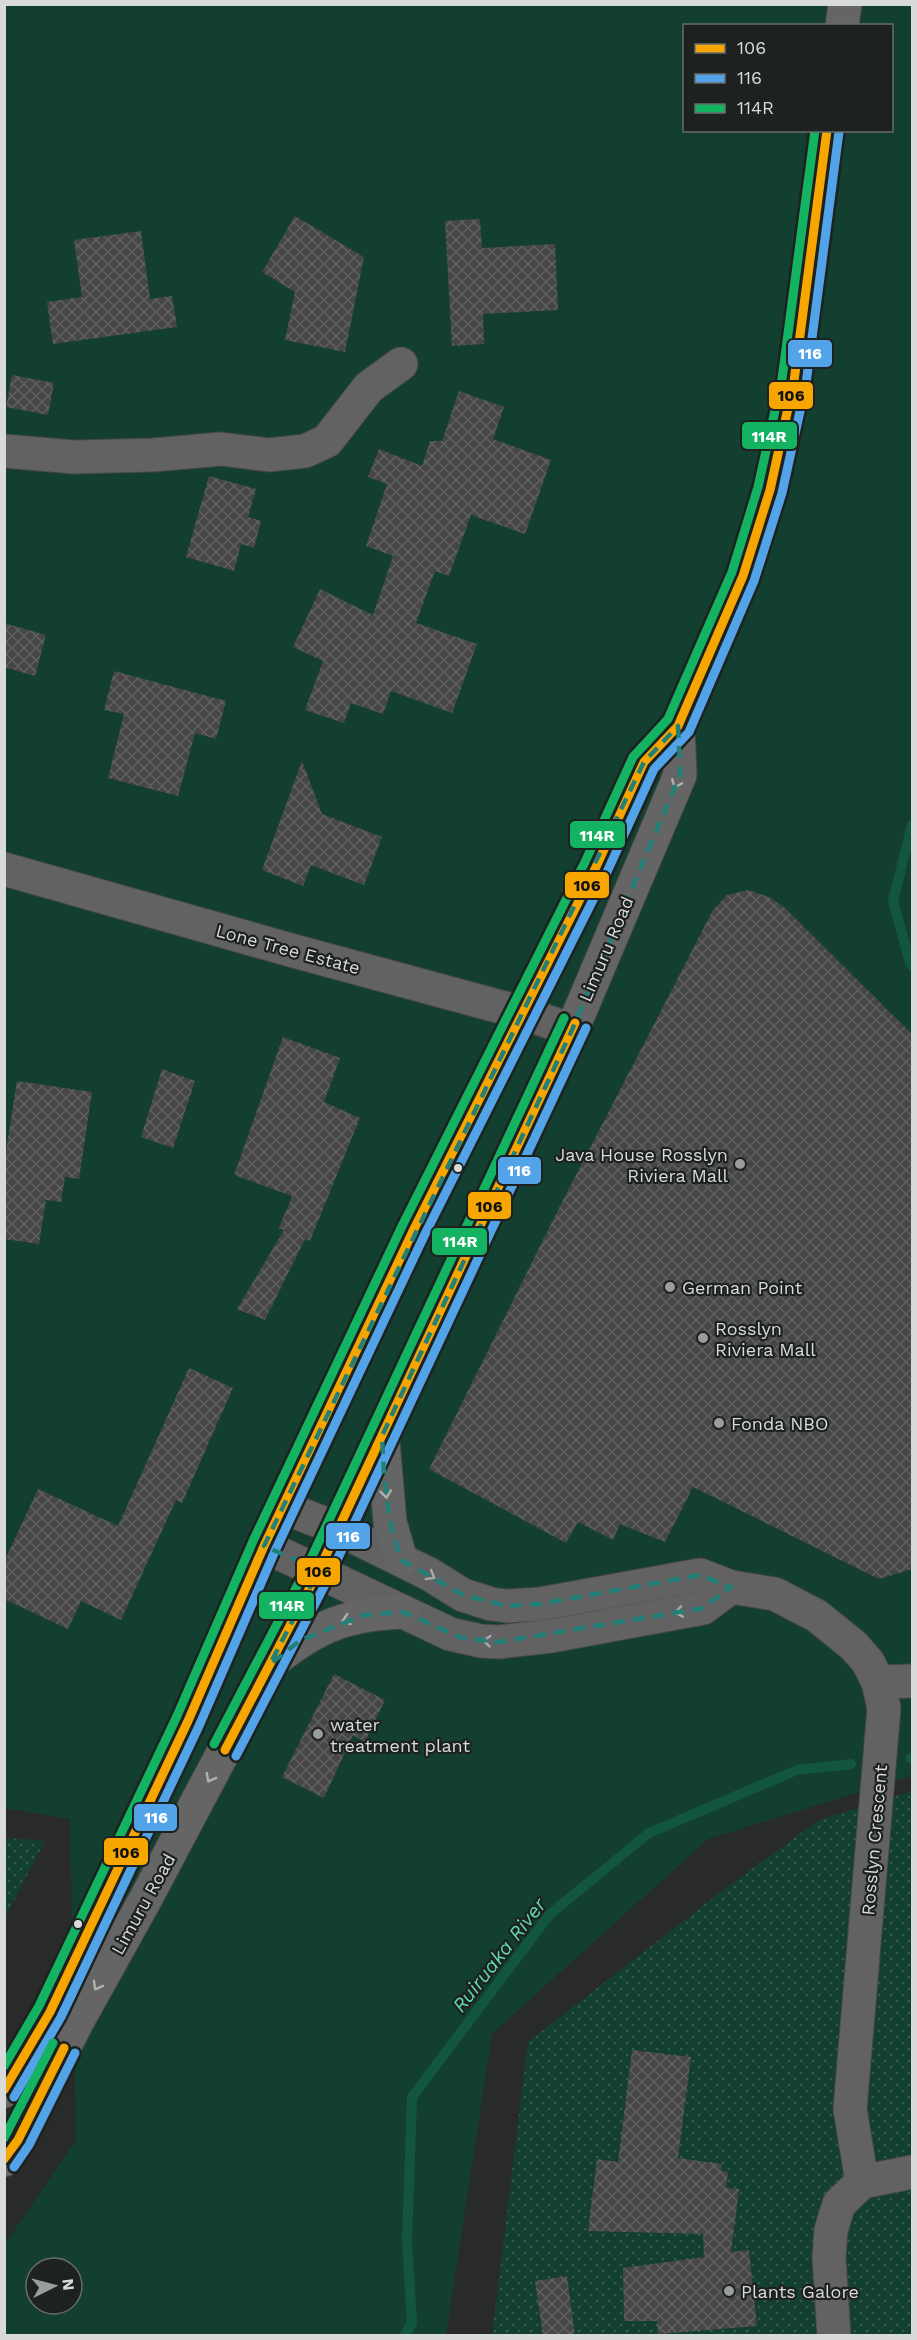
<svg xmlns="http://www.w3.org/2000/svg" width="917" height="2340" font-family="'Work Sans',sans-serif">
	<defs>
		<pattern id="grass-dots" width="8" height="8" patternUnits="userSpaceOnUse" patternTransform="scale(1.5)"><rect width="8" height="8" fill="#133f30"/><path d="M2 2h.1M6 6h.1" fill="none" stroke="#355a4d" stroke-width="1.8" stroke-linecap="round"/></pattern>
		<pattern id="building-cross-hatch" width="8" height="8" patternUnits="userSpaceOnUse" patternTransform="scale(1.5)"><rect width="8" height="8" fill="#454645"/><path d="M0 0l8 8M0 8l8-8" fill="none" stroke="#5f605f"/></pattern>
	</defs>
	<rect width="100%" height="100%" fill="#282b29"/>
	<g fill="url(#grass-dots)">
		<path d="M912 1791V2335L492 2336 528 2042 727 1887 819 1820Z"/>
		<path d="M5 1838 45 1841 5 1918 4 1838Z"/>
	</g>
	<path fill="#133f30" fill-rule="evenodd" d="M5 5H912V1776L708 1839 492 2034 446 2335 5 2336V2244L76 2140 70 1819 4 1808ZM684 26H892V130H684ZM36 2268H72V2304H36Z"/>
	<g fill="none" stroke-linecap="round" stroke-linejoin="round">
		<g stroke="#135640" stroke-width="10">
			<path d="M912 825 893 901 910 963 912 966"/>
			<path d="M910 1758H912"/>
			<path d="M404 2336 412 2323 407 2240 412 2097 550 1914 649 1833 797 1770 851 1764"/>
		</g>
	</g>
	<g fill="url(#building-cross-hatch)">
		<path d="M295 216 364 257 345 352 285 340 295 292 262 272Z"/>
		<path d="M480 219 482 248 555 244 558 310 483 314 484 344 452 346 445 221Z"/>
		<path d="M141 231 150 299 172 296 177 327 53 344 47 302 82 297 74 240Z"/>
		<path d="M12 375 54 383 48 415 6 407Z"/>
		<path d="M459 391 504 407 493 439 551 460 525 534 471 515 449 576 435 571 416 623 477 644 452 713 391 691 383 714 351 703 344 723 305 710 323 661 293 647 320 589 373 615 393 556 366 546 387 484 368 477 379 449 422 466 430 441H442Z"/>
		<path d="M209 476 256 489 248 517 261 521 254 548 241 544 234 571 186 557Z"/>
		<path d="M4 623 46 635 35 676 4 667Z"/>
		<path d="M114 671 226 701 216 739 195 733 178 796 108 778 124 714 104 710Z"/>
		<path d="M302 761 322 814 382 837 364 885 311 865 303 886 262 870Z"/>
		<path d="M748 890 769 897 785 908 912 1034V1569L879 1579 693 1487 665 1542 620 1524 613 1540 578 1522 566 1543 429 1469 559 1208 713 910 727 895Z"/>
		<path d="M283 1037 340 1058 324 1102 360 1118 310 1241 305 1239 265 1320 237 1309 284 1230 279 1228 292 1196 234 1175Z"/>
		<path d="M162 1069 195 1081 173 1148 141 1137Z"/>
		<path d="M17 1081 92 1092 79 1179 65 1177 61 1202 46 1200 39 1244 4 1239V1164Z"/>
		<path d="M189 1368 233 1388 182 1503 176 1500 121 1620 81 1601 68 1629 4 1599V1562L38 1489 118 1526Z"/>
		<path d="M334 1674 385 1700 365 1742 353 1735 324 1798 282 1777Z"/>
		<path d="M632 2050 691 2057 678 2158 722 2164 721 2171 728 2172 726 2188 739 2189 731 2252 749 2250 757 2326 658 2334 657 2321H624L623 2268 704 2257 703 2234 588 2231 597 2159 618 2162Z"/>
		<path d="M567 2276 575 2336H543L535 2281Z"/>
	</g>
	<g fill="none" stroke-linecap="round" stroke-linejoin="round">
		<g stroke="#454645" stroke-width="35">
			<g id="street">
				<path d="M4 451 74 457 153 455 221 449 269 455 305 451 327 441 369 387 401 364"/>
				<path d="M4 869 294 951 523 1013 572 1030"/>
				<path d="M283 1507 338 1529 429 1574 463 1595 491 1604 507 1606 540 1604 700 1575 731 1587 775 1594 817 1616 854 1646 868 1662 878 1682 884 1708 850 2109 862 2182"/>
				<path d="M264 1546 450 1634 481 1641 499 1642 551 1636 703 1608 731 1587"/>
				<path d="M878 1682 912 1681"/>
				<path d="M834 2336 829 2257 831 2230 839 2204 862 2182 912 2172"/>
			</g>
		</g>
		<g stroke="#454645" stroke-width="35">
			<g id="secondary">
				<path d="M842 26 845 4"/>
				<path d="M383 1441 390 1522 401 1560"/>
				<path d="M276 1659C319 1625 349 1614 403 1612"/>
				<path d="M4 2091 50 2012 188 1721 264 1546 414 1229 596 867 644 762 678 726 743 576 770 490 794 381 827 130"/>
				<path d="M4 2160 18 2140 76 2024 145 1900 270 1664 319 1570 382 1436 572 1030 680 775 678 726"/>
			</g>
		</g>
		<use href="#street" stroke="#626262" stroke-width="33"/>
		<use href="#secondary" stroke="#646564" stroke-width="33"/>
		<g stroke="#1d2220" stroke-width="14">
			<g id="bus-1">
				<path d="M225 1750 319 1570 575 1023"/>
				<path d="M4 2090 50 2012 188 1721 264 1546 414 1229 596 867 644 762 678 726 743 576 770 490 794 381 827 130"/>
				<path d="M4 2159 18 2140 64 2048"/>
			</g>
		</g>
		<g stroke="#1d2220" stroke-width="14">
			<g id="bus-2">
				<path d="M236 1756 330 1575 586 1028"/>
				<path d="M14 2097 61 2017 199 1726 275 1551 425 1234 607 872 654 769 689 732 754 581 782 493 806 384 839 132"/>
				<path d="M14 2167 29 2145 75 2053"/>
			</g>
		</g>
		<g stroke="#1d2220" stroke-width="14">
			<g id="bus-3">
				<path d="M214 1744 308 1565 564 1018"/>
				<path d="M4 2066 39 2006 177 1716 253 1541 403 1224 585 862 633 757 668 719 732 572 758 487 782 379 815 130"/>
				<path d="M4 2138 53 2043"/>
			</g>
		</g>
		<use href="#bus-1" stroke="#f7a600" stroke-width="9"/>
		<use href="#bus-2" stroke="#53a3e8" stroke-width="9"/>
		<use href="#bus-3" stroke="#13b361" stroke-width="9"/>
	</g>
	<defs><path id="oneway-chevron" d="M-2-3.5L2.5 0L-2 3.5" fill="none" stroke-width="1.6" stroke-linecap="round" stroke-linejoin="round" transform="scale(1.5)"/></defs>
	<g stroke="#afb2b0">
		<use href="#oneway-chevron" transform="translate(676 784) rotate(112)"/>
		<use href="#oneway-chevron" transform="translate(386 1494) rotate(83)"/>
		<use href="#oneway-chevron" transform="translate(346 1620) rotate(162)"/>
		<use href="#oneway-chevron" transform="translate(210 1778) rotate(118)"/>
		<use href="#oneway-chevron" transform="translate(97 1986) rotate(119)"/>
	</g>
	<g stroke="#a9aba9">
		<use href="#oneway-chevron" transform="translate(431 1576) rotate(31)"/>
		<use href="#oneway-chevron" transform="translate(679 1612) rotate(170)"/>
		<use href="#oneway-chevron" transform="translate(487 1641) rotate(-176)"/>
	</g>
	<path fill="none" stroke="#238079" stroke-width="4.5" stroke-dasharray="12 8" stroke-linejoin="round" d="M678 726 680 775 572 1030 382 1436 384 1475 390 1522 401 1560 463 1595 507 1606 540 1604 700 1575 731 1587 703 1608 499 1642 462 1638 403 1612 364 1615 301 1640 270 1664 319 1570 264 1546 644 762Z"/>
	<g fill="#9a9d9b" stroke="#1d2220" stroke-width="2">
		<circle cx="740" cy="1164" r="6"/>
		<circle cx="670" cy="1287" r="6"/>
		<circle cx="703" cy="1338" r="6"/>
		<circle cx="719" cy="1423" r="6"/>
		<circle cx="318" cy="1734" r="6"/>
		<circle cx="729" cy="2291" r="6"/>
	</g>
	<g fill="#d8dbd9" stroke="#1d2220" stroke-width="2">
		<circle cx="458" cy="1168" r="5"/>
		<circle cx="78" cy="1924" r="5"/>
	</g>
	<g text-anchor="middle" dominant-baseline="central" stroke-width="4.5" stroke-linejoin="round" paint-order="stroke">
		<g font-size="18" fill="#d8dbd9" stroke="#1d2220">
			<text transform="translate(288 949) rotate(15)">Lone Tree Estate</text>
			<text transform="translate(606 949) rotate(-67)">Limuru Road</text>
			<text transform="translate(874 1840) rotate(-85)">Rosslyn Crescent</text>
			<text transform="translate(143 1904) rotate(-61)">Limuru Road</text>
		</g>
		<g font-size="18" fill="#d8dbd9" stroke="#1d2220" text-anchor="start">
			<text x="728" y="1154" text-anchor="end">Java House Rosslyn<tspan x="728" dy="21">Riviera Mall</tspan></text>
			<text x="682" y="1287">German Point</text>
			<text x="715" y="1328">Rosslyn<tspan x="715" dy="21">Riviera Mall</tspan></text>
			<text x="731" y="1423">Fonda NBO</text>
			<text x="330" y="1724">water<tspan x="330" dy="21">treatment plant</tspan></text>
			<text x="741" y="2291">Plants Galore</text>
		</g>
		<g font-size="20" font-style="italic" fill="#5edaac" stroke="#1d2220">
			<text transform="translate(499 1955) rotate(-52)">Ruiruaka River</text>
		</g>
	</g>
	<g stroke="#1d2220" stroke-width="2">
		<rect x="787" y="339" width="46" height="29" rx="6" fill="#53a3e8"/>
		<rect x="768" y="381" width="46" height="29" rx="6" fill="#f7a600"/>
		<rect x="741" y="421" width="57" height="29" rx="6" fill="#13b361"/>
		<rect x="569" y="820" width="57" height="29" rx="6" fill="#13b361"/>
		<rect x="564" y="871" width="46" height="28" rx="6" fill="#f7a600"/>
		<rect x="497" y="1156" width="45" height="29" rx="6" fill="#53a3e8"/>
		<rect x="467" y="1191" width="45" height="29" rx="6" fill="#f7a600"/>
		<rect x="431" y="1227" width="57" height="29" rx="6" fill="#13b361"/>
		<rect x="325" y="1522" width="46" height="28" rx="6" fill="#53a3e8"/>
		<rect x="296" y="1557" width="45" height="29" rx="6" fill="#f7a600"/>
		<rect x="258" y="1591" width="57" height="29" rx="6" fill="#13b361"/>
		<rect x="133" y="1803" width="45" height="29" rx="6" fill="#53a3e8"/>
		<rect x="103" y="1837" width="46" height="29" rx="6" fill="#f7a600"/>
	</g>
	<g font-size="16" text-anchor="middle" font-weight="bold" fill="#fff">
		<text x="810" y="359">116</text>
		<text x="769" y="442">114R</text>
		<text x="597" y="841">114R</text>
		<text x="519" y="1176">116</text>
		<text x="460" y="1247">114R</text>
		<text x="348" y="1542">116</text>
		<text x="287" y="1611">114R</text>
		<text x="156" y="1823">116</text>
	</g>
	<g font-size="16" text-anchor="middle" font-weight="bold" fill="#111">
		<text x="791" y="401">106</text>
		<text x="587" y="891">106</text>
		<text x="489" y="1212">106</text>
		<text x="318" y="1577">106</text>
		<text x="126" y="1858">106</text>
	</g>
	<rect width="917" height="2340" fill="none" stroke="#d8dbd9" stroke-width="12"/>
	<rect x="683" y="24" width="210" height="108" fill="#1d2220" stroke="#686c6a" stroke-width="1.5"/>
	<rect x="695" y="44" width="30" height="9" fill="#f7a600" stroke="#686c6a" stroke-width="1.5"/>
	<text x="737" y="54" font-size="18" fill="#d8dbd9">106</text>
	<rect x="695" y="74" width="30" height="9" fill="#53a3e8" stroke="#686c6a" stroke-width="1.5"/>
	<text x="737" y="84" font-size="18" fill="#d8dbd9">116</text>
	<rect x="695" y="104" width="30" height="9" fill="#13b361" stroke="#686c6a" stroke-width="1.5"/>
	<text x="737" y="114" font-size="18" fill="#d8dbd9">114R</text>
	<g transform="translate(54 2286) rotate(84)"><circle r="28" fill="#1d2220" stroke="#686c6a" stroke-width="1.5"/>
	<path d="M0-4.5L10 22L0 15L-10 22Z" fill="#9a9d9b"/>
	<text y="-9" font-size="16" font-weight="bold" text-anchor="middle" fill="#d8dbd9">N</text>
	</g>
</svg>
